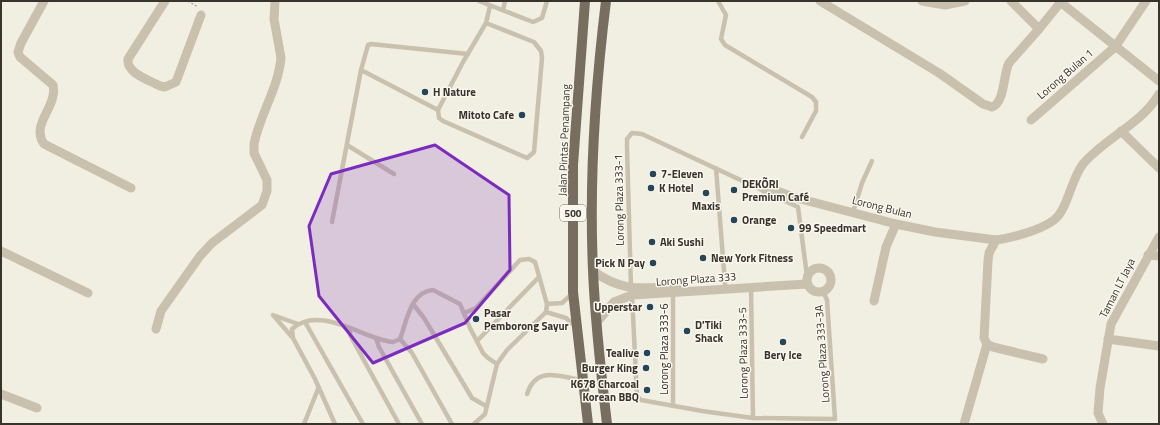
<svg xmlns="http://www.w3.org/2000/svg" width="1160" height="425" font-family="'Titillium Web',sans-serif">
	<rect width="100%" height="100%" fill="#f1eee2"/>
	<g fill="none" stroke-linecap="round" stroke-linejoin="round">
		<path stroke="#b2aa97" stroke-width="1.5" stroke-dasharray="2 2" stroke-linecap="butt" d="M188 1 198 7"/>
		<g stroke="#c9c1ae" stroke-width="4.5">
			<path d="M479 1 533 22 542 18 547 1"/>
			<path d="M718 1 726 15 721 39 725 45 812 97 816 102V111L802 137"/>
			<path d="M503 10 505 1"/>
			<path d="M486 23 534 42 541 51 542 58 534 152 527 158 443 121 439 118 438 110 463 62 486 23 490 6"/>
			<path d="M361 70 438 110"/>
			<path d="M347 145 394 174"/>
			<path d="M716 168 725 284"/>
			<path d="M853 212 862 183 872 161"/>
			<path d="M332 222 361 70 368 45 371 44 468 54"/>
			<path d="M751 287 753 418"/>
			<path d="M631 288 627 147V139L632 133 642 134 798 207 807 276"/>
			<path d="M632 295 637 396 641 400 702 411 753 418 835 419 827 300 823 291"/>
			<path d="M413 304 424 318 472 398 486 406"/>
			<path d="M547 304 562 303 572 294"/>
			<path d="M546 312 566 318 575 326"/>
			<path d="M464 313 476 308 520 260 529 259 535 262 547 304 546 312 507 350 497 364 485 414 474 424"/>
			<path d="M305 322 363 424"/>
			<path d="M350 328V335L399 424"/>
			<path d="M292 337 273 315 298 324"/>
			<path d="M376 338 379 347 422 424"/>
			<path d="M400 339 412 353 452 424"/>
			<path d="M477 341 539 277"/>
			<path d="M527 394C536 365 560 377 582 380"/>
			<path d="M673 406V293"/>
			<path d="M304 424 318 389"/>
			<path d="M335 424 315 379 293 338 292 329C320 304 363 339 393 342L400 339C407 321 410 292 433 290L460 304 470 328 483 353 488 358 497 364"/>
		</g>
		<g stroke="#c9c1ae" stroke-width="9">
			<path d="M44 1 21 43 18 52 20 57 53 85C58 107 30 124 44 144L131 188"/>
			<path d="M165 1 128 59C126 73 149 80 160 86L165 87 176 82 201 15"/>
			<path d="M820 1 939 73 983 104 992 107C1005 103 1003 74 1009 63L1039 29 1060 3"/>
			<path d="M922 1 945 5 965 1"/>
			<path d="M1011 1 1039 29"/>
			<path d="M1059 1 1159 81"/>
			<path d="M1031 120 1115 47 1146 1"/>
			<path d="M1121 131 1159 168"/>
			<path d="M766 192 767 189H772L793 197 896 224 935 232 996 240C1012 238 1041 230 1054 220 1068 209 1071 179 1083 164 1105 138 1142 124 1159 94"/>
			<path d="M996 240 989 253 988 261 984 338 987 344 993 347 1043 359"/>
			<path d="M1 251 88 293"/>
			<path d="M1148 255 1159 256"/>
			<circle cx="819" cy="280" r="12"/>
			<path d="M593 271C624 293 641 288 677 286"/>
			<path d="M874 301 886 247 896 224"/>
			<path d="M597 322 614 302 632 295 807 284"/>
			<path d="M156 329 161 311 200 256 212 243 262 205 267 191V180L254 153V144C260 114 278 89 281 58L274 19 275 1"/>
			<path d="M1108 339 1159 346"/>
			<path d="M1 394 37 408"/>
			<path d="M964 424 987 344"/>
			<path d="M1103 424 1098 413 1100 388 1111 324 1159 237"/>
		</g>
		<g stroke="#786e5f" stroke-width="10">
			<path d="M585 1 573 165V292L588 424"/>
			<path d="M606 1C595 90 589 181 593 270 595 322 601 373 607 424"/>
		</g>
	</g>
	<path fill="#7b2cbf" fill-opacity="0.2" stroke="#7b2cbf" stroke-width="3" stroke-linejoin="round" d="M435 145 509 195 510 270 465 323 373 363 319 296 309 226 331 174Z"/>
	<g fill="#254656" stroke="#f9f7ee" stroke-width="1.5">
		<circle cx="425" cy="92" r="4"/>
		<circle cx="522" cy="115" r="4"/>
		<circle cx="653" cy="174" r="4"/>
		<circle cx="651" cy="188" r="4"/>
		<circle cx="734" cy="190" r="4"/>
		<circle cx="706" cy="193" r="4"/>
		<circle cx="734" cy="220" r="4"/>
		<circle cx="791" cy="228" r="4"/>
		<circle cx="652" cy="242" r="4"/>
		<circle cx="703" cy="258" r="4"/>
		<circle cx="653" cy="263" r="4"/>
		<circle cx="650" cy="307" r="4"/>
		<circle cx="476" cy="319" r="4"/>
		<circle cx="687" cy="331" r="4"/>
		<circle cx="783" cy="342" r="4"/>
		<circle cx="647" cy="353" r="4"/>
		<circle cx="646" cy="368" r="4"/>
		<circle cx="647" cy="390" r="4"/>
	</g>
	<g text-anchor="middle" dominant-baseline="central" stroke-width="3" stroke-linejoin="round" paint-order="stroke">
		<rect fill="#f9f7ee" stroke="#726e66" stroke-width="1" x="560" y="205" width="26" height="16" rx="3"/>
		<g font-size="10" font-weight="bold" fill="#38332c">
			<text x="573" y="213">500</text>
		</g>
		<g font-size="11" fill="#38332c" stroke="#f9f7ee">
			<text transform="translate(1065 74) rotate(-41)">Lorong Bulan 1</text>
			<text transform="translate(564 140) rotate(-88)">Jalan Pintas Penampang</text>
			<text transform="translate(619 200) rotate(-91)">Lorong Plaza 333-1</text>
			<text transform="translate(882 207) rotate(14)">Lorong Bulan</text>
			<text transform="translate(696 279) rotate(-4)">Lorong Plaza 333</text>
			<text transform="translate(1117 288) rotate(-63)">Taman LT Jaya</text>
			<text transform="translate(664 349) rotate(-90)">Lorong Plaza 333-6</text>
			<text transform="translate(743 353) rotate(-91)">Lorong Plaza 333-5</text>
			<text transform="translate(822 354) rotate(-94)">Lorong Plaza 333-3A</text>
		</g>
		<g font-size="11" font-weight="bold" fill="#38332c" stroke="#f9f7ee" text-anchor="start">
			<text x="433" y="92">H Nature</text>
			<text x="514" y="115" text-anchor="end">Mitoto Cafe</text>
			<text x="661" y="174">7-Eleven</text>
			<text x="742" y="184">DEKÕRI<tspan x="742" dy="13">Premium Café</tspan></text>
			<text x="659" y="188">K Hotel</text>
			<text x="706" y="206" text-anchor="middle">Maxis</text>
			<text x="742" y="220">Orange</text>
			<text x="799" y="228">99 Speedmart</text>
			<text x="660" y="242">Aki Sushi</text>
			<text x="711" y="258">New York Fitness</text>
			<text x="645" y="263" text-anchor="end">Pick N Pay</text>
			<text x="642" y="307" text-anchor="end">Upperstar</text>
			<text x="484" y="313">Pasar<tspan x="484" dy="13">Pemborong Sayur</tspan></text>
			<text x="695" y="325">D'Tiki<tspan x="695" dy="13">Shack</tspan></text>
			<text x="639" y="353" text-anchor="end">Tealive</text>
			<text x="783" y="355" text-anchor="middle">Bery Ice</text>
			<text x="638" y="368" text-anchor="end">Burger King</text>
			<text x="639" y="384" text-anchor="end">K678 Charcoal<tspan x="639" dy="13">Korean BBQ</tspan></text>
		</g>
	</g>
	<rect width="1160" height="425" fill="none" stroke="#38332c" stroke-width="4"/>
</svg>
